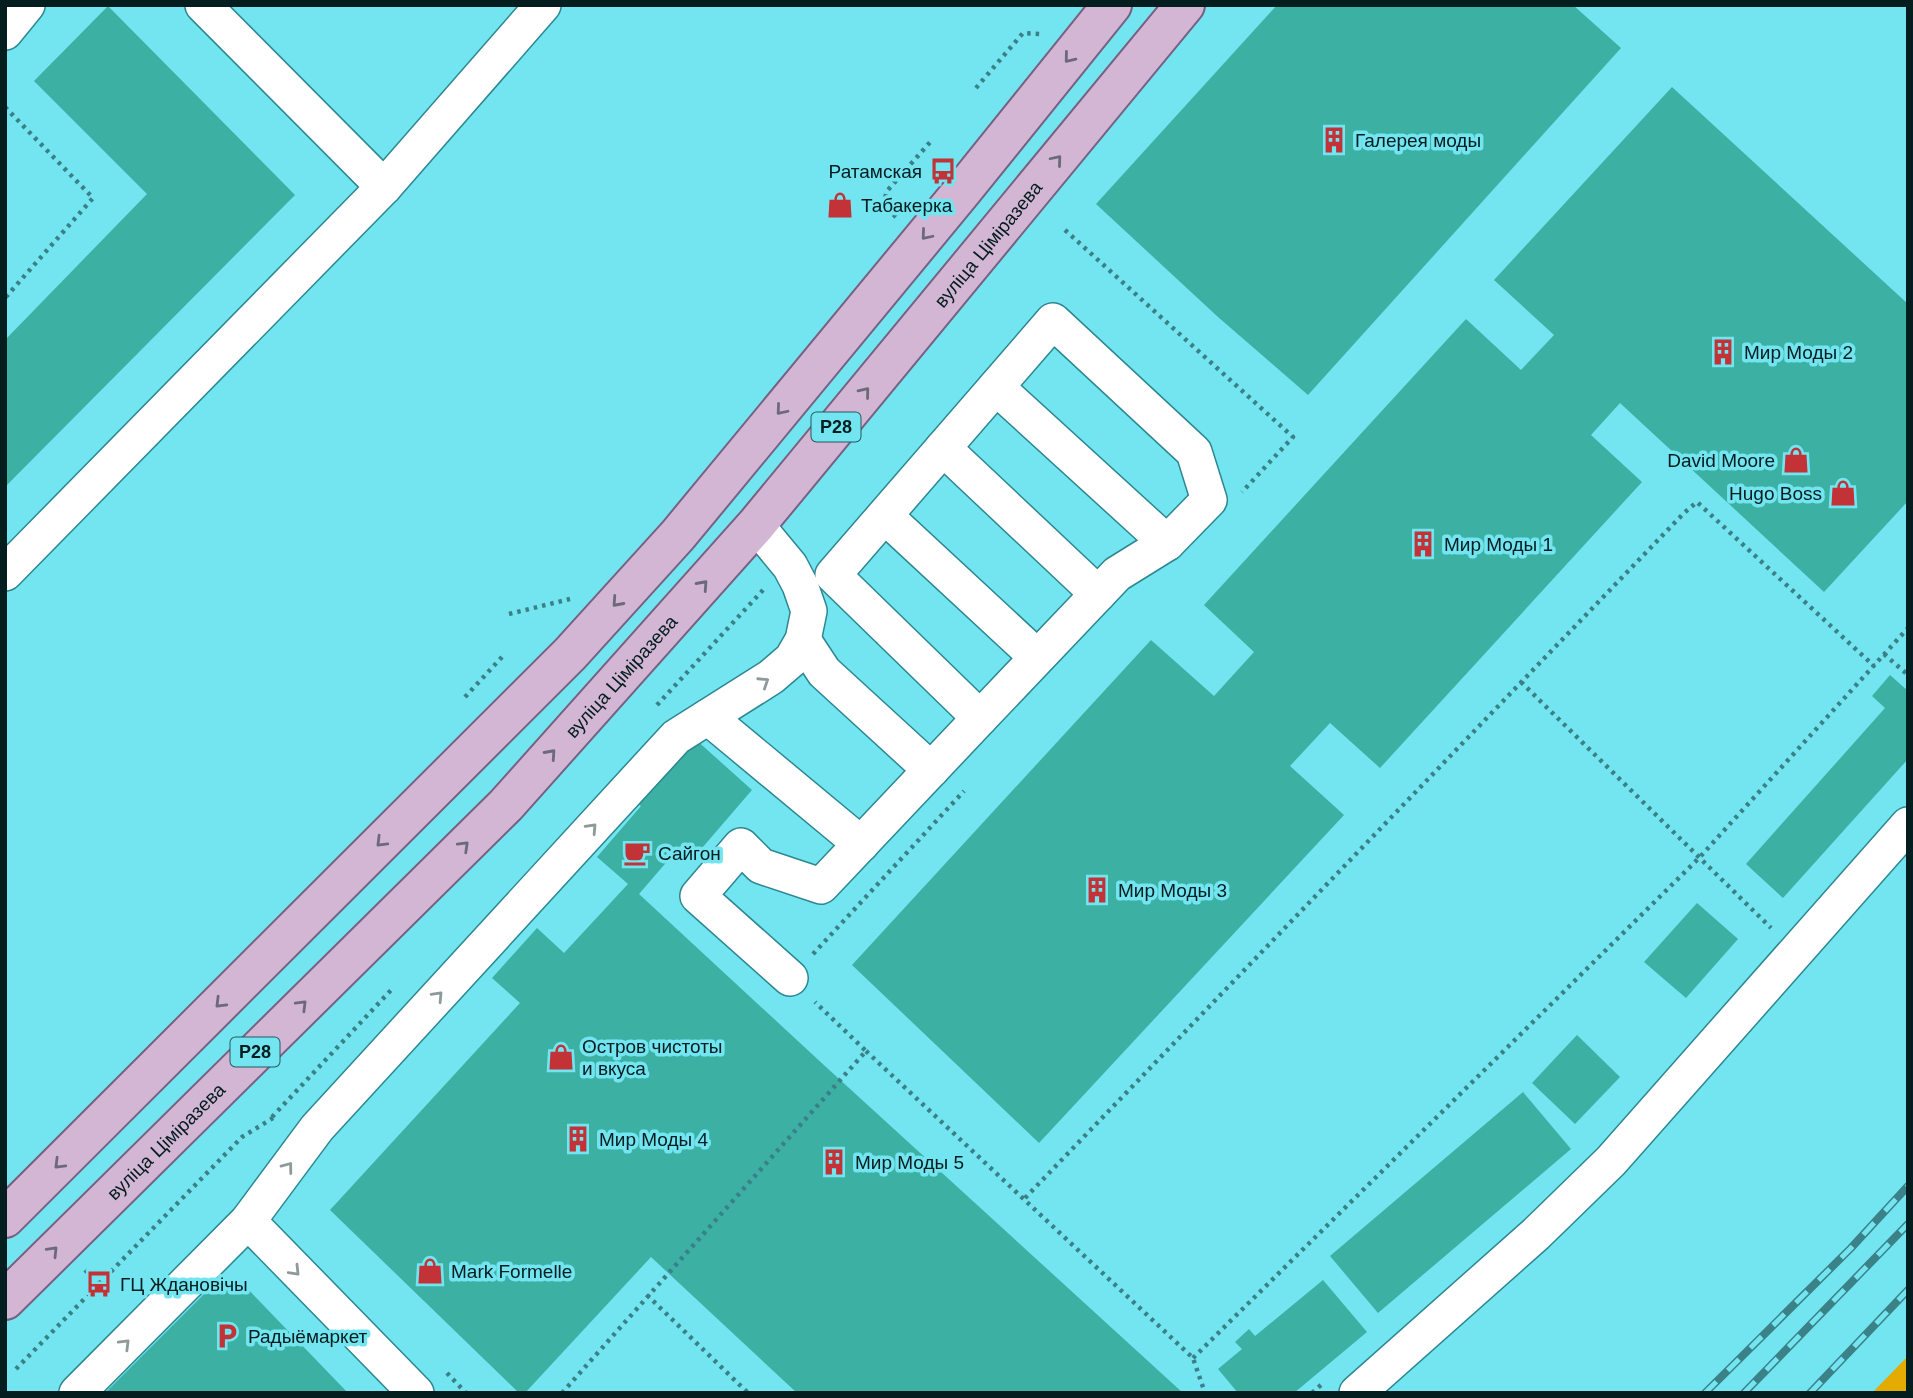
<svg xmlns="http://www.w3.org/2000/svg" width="1913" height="1398" font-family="Arial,sans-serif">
	<rect width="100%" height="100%" fill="#73e5f1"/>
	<path fill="#e4ab01" d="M1908 1356V1393H1872Z"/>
	<g fill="#3bb0a3">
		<path d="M1277 5H1573L1621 48 1308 395 1218 317 1096 204Z"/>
		<path d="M108 6 295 195 5 487V340L147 194 34 81Z"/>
		<path d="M1672 87 1908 304V501L1824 592 1620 403 1591 435 1642 482 1380 768 1330 723 1290 766 1344 815 1039 1143 852 965 1151 640 1214 696 1254 652 1204 605 1466 319 1521 370 1554 335 1494 280Z"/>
		<path d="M1890 675 1908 691V759L1783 898 1746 864 1885 708 1872 696Z"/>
		<path d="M694 738 752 790 696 855 683 843 639 894 826 1067 1183 1393H797L651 1257 525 1393H519L330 1210 520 1003 492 978 537 928 564 953 628 884 597 857 641 806 637 803Z"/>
		<path d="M1697 903 1738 939 1686 998 1644 962Z"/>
		<path d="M1577 1035 1620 1077 1575 1124 1532 1083Z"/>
		<path d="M1523 1092 1571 1149 1378 1313 1330 1256Z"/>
		<path d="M218 1280H239L348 1393H105Z"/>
		<path d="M1323 1280 1367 1332 1294 1393H1238L1218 1369 1242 1349 1235 1342 1249 1329 1255 1336Z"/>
	</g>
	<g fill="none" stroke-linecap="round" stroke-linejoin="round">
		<g stroke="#2d8790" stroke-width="38">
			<g id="minor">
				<path d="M203 5 384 187"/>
				<path d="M5 32 27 5"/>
				<path d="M1053 321 1194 452 1209 500 1167 543 1117 574 980 718 833 575Z"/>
				<path d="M996 387 1167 543"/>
				<path d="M943 448 1098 594"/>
				<path d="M885 516 1037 657"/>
				<path d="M5 573 384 187 543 5"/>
				<path d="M803 640 824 672 931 770"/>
				<path d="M708 717 861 844"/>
				<path d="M790 978 698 896 741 846 761 866 821 886 980 718"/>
				<path d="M248 1221 416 1393"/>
				<path d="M77 1393 248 1221 317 1128 676 737 771 677 792 659 803 640 809 611 800 585 790 566 756 525"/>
				<path d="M1357 1393 1536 1234 1611 1161 1908 825"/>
			</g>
		</g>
		<g stroke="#776182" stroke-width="42">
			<g id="major">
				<path d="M5 1218 570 654 678 535 963 190 1112 5"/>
				<path id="s1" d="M5 1300 506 805 756 525 1185 5"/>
			</g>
		</g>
		<g stroke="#3b8087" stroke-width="4.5" stroke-dasharray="3.5 5" stroke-linecap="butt">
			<path d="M976 88 1023 33 1041 34"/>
			<path d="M5 107 93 198 5 298"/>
			<path d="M896 217 883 205 887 191 932 140"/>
			<path d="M1065 230 1293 437 1242 492"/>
			<path d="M509 614 570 599"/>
			<path d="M1884 654 1908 675"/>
			<path d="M1521 682 1771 928"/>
			<path d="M465 697 502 657"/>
			<path d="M657 705 763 590"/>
			<path d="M813 954 964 791"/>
			<path d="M866 1051 1193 1358 1205 1393"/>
			<path d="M272 1117 393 988"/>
			<path d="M1025 1198 1684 513 1697 502 1874 666"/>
			<path d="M85 1270 99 1284"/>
			<path d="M647 1295 748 1393"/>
			<path d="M1193 1358 1699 858 1908 628"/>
			<path d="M16 1369 242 1137 273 1118"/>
			<path d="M447 1373 466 1393"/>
			<path d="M562 1393 866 1051 815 1002"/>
			<path d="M1312 1393 1322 1384"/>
		</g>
		<use href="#minor" stroke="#fff" stroke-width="35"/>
		<use href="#major" stroke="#d3b6d4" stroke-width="38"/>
		<g stroke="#3b8188" stroke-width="8">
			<g id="rail">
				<path d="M1705 1393 1851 1248 1908 1186"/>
				<path d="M1744 1393 1908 1224"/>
				<path d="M1810 1393 1908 1290"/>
			</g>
		</g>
		<use href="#rail" stroke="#73e5f1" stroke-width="5" stroke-dasharray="16" stroke-linecap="butt"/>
	</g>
	<defs><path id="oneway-chevron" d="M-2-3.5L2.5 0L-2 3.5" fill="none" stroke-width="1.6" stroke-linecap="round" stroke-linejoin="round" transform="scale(1.75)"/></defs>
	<g stroke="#6c6a7a">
		<use href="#oneway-chevron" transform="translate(1069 58) rotate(129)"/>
		<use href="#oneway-chevron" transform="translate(1057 160) rotate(-50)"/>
		<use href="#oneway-chevron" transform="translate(926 235) rotate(130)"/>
		<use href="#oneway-chevron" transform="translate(865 392) rotate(-51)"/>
		<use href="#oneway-chevron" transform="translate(781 410) rotate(130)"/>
		<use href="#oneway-chevron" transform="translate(703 585) rotate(-48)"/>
		<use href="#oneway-chevron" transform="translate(617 602) rotate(132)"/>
		<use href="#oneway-chevron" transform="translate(551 754) rotate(-48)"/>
		<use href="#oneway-chevron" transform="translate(381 842) rotate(135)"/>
		<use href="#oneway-chevron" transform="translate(464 846) rotate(-44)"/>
		<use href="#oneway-chevron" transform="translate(220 1003) rotate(135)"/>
		<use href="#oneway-chevron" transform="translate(302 1005) rotate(-45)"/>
		<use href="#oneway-chevron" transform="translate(59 1164) rotate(135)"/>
		<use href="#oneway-chevron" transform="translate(53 1251) rotate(-46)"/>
	</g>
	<g stroke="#8e999a">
		<use href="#oneway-chevron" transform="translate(764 682) rotate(-33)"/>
		<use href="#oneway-chevron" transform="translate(592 828) rotate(-47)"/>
		<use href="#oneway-chevron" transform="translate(438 996) rotate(-47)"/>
		<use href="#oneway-chevron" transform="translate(288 1167) rotate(-53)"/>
		<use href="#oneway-chevron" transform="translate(295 1271) rotate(46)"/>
		<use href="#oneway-chevron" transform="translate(125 1344) rotate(-45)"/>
	</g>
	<defs>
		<g id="building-bare" transform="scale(2.1)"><path d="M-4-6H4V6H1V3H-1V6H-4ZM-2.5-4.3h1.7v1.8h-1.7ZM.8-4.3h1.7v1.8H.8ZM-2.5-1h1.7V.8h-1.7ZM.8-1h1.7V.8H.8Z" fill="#c23236" stroke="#73e5f1" stroke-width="2.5" paint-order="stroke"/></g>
		<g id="bus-bare" transform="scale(2.1)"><path d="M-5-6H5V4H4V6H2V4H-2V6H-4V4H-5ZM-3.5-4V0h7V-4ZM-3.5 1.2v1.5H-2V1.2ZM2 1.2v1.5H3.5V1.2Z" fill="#c23236" stroke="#73e5f1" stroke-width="2.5" paint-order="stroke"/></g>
		<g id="shop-bare" transform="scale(2.1)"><path d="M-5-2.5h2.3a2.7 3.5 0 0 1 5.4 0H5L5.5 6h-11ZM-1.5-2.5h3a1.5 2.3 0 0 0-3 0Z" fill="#c23236" stroke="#73e5f1" stroke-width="2.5" paint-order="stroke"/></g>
		<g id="cafe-bare" transform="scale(2.1)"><path d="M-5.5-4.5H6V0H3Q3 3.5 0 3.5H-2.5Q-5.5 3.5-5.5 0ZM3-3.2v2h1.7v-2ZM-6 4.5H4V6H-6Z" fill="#c23236" stroke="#73e5f1" stroke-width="2.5" paint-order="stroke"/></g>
		<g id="parking-bare" transform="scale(2.1)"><path d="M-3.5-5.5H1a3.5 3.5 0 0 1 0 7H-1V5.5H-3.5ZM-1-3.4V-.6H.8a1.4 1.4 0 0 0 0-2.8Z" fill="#c23236" stroke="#73e5f1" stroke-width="2.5" paint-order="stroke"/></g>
	</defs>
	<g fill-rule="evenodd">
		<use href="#building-bare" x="1334" y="140"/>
		<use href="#bus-bare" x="943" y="171"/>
		<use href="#shop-bare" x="840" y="205"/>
		<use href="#building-bare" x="1723" y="352"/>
		<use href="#shop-bare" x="1796" y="460"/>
		<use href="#shop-bare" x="1843" y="493"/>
		<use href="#building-bare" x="1423" y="544"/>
		<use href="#cafe-bare" x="637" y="853"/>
		<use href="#building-bare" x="1097" y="890"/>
		<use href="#shop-bare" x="561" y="1057"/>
		<use href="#building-bare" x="578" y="1139"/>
		<use href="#building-bare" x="834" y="1162"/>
		<use href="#shop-bare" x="430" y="1271"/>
		<use href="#bus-bare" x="99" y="1284"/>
		<use href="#parking-bare" x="227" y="1336"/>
	</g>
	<g text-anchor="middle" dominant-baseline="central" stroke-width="7" stroke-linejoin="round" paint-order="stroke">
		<g fill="#73e5f1" stroke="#25595e" stroke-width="2">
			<rect x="811.5" y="412.5" width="49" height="29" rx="5"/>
			<rect x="230.5" y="1037.5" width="49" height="29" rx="5"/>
		</g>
		<g font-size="18" font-weight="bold" fill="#041d1f">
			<text x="836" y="427">Р28</text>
			<text x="255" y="1052">Р28</text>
		</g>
		<g font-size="19" fill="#041d1f" stroke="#73e5f1" text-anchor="start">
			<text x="1355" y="140">Галерея моды</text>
			<text x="922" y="171" text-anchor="end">Ратамская</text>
			<text x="861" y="205">Табакерка</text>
			<text x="1744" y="352">Мир Моды 2</text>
			<text x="1775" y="460" text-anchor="end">David Moore</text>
			<text x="1822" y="493" text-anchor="end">Hugo Boss</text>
			<text x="1444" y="544">Мир Моды 1</text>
			<text x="658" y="853">Сайгон</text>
			<text x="1118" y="890">Мир Моды 3</text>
			<text x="582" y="1046">Остров чистоты<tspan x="582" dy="22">и вкуса</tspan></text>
			<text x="599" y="1139">Мир Моды 4</text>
			<text x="855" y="1162">Мир Моды 5</text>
			<text x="451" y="1271">Mark Formelle</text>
			<text x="120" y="1284">ГЦ Ждановічы</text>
			<text x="248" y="1336">Радыёмаркет</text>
		</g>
		<g font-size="19" fill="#041d1f" stroke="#73e5f1">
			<text stroke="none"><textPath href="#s1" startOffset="1444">вуліца Ціміразева</textPath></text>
			<text stroke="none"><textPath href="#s1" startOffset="877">вуліца Ціміразева</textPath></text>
			<text stroke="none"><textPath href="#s1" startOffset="226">вуліца Ціміразева</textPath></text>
		</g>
	</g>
	<rect width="1913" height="1398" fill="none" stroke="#041d1f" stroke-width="14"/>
</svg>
